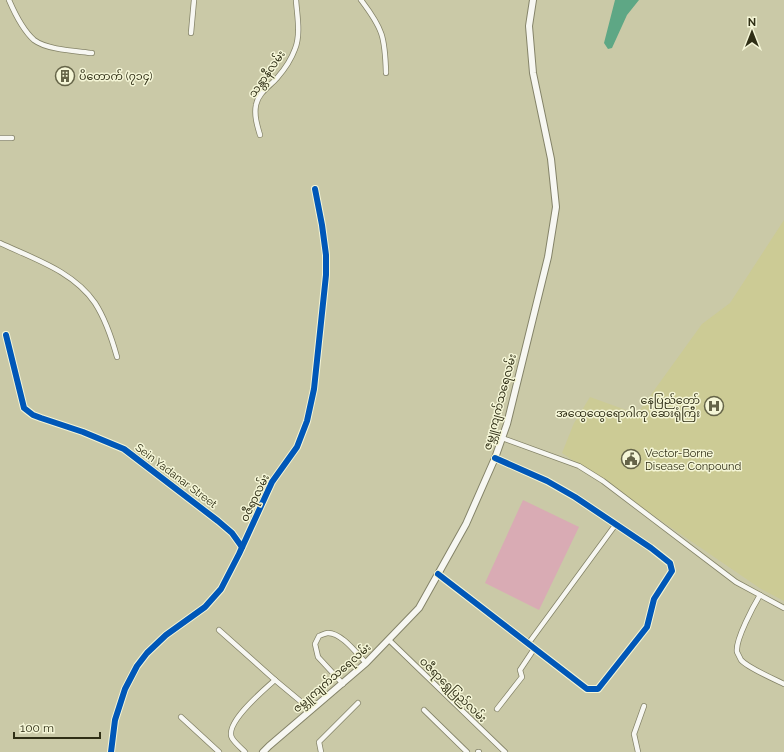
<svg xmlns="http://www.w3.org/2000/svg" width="784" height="752" font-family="Raleway,'Noto Sans Myanmar',sans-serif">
	<rect width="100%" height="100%" fill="#cac9a7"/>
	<path fill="#cccb95" d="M784 220V601L761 589 562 453 574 423 590 397 637 414 702 324 730 303Z"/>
	<path fill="#d9abb4" d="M523 500 579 527 539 610 485 583Z"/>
	<path fill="#5ea785" d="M615 0H639L627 15 612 48 608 49 604 43Z"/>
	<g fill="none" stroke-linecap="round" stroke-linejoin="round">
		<g stroke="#848368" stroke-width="6">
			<g id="minor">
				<path d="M9 0C15 14 23 30 34 40 47 50 77 51 92 53"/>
				<path d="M361 0C383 29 385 37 386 73"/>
				<path d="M191 33 194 0"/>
				<path d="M260 135C257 125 254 115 256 105 258 93 270 86 277 78 284 70 291 60 295 49 301 34 297 15 296 0"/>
				<path d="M0 138H12"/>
				<path d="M0 243C34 259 73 271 95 303 106 320 112 339 117 357"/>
				<path d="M6 335 24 408 33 415 41 418 83 432 124 449 218 521 232 533 242 547"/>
				<path d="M502 438 579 466 603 481 736 582 784 608"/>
				<path d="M438 574 587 689H598L647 627 654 599 672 571 670 563 651 548 575 497 547 481 495 458"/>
				<path d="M760 595C754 605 735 640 737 652 738 654 740 658 741 660 748 668 774 679 784 684"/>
				<path d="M219 630 275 680C265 689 224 723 232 738 235 743 241 748 245 752"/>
				<path d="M389 640 505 752"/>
				<path d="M528 644 616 524"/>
				<path d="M275 680 311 710"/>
				<path d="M343 684 318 657 315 644 319 636C322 635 325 633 328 633 342 633 357 654 366 663"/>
				<path d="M497 709 522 677 520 670 534 649"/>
				<path d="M424 710 467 752"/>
				<path d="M181 717 219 752"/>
				<path d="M111 752 115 720 125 689 137 666 147 653 166 635 205 607 221 589 239 554 272 482 297 447 307 421 314 389 326 275V255L322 225 315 189"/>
				<path d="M321 752 319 742 358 703"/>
				<path d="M478 752H479"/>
				<path d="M638 752 634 734 644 706"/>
			</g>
		</g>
		<g stroke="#848368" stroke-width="8">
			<path id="secondary" d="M263 752 269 746 366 663 419 608 466 524 495 458 507 424 548 257 556 207 551 159 533 73 529 26 533 0"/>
		</g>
		<use href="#minor" stroke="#f7f7f2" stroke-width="4.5"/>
		<use href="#secondary" stroke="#f7f7f2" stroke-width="6"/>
		<g stroke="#f5f6d7" stroke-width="8">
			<g id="cycleway">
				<path d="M6 335 24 408 33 415 41 418 83 432 124 449 218 521 232 533 242 547"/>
				<path d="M438 574 587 689H598L647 627 654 599 672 571 670 563 651 548 575 497 547 481 495 458"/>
				<path d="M111 752 115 720 125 689 137 666 147 653 166 635 205 607 221 589 239 554 272 482 297 447 307 421 314 389 326 275V255L322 225 315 189"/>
			</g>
		</g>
		<use href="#cycleway" stroke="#0057b8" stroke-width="6"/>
	</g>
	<defs>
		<g id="building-ring" transform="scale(1)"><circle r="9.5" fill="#f5f6d7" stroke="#656448" stroke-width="1.5"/><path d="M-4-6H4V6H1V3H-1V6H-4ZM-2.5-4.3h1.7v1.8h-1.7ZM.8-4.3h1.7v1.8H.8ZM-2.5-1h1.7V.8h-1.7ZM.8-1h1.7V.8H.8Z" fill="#656448"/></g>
		<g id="hospital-ring" transform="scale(1)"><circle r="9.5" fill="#f5f6d7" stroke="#656448" stroke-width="1.5"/><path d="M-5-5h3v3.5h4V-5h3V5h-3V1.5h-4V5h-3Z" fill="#656448"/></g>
		<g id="civic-ring" transform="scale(1)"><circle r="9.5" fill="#f5f6d7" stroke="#656448" stroke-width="1.5"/><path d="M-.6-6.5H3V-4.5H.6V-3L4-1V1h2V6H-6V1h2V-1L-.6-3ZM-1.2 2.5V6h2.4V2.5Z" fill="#656448"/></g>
	</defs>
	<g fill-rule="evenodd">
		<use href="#building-ring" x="65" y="76"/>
		<use href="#hospital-ring" x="714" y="406"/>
		<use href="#civic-ring" x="631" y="459"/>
	</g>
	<g text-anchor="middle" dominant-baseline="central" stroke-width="3" stroke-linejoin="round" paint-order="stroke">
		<g font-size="11" fill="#2f2e15" stroke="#f5f6d7">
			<text transform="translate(267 74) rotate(-55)">သန္တာနီလမ်း</text>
			<text transform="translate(500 402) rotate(-75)">ဇမ္ဘူကျက်သရေလမ်း</text>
			<text transform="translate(176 476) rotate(37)">Sein Yadanar Street</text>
			<text transform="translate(255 498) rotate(-64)">ဝဇီရာလမ်း</text>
			<text transform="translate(332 678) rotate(-41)">ဇမ္ဘူကျက်သရေလမ်း</text>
			<text transform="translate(453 690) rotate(44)">ဝဇီရာရွှေပြည်လမ်း</text>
		</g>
		<g font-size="11" fill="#2f2e15" stroke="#f5f6d7" text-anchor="start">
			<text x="79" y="76">ပိတောက် (၇၁၄)</text>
			<text x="700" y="400" text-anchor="end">နေပြည်တော်<tspan x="700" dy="13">အထွေထွေရောဂါကု ဆေးရုံကြီး</tspan></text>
			<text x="645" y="453">Vector-Borne<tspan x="645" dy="13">Disease Conpound</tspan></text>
		</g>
	</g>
	<g transform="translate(752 32)" stroke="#f5f6d7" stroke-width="3" paint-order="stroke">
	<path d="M0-3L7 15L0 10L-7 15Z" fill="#2f2e15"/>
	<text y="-6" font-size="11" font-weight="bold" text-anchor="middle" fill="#2f2e15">N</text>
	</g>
	<path d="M14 732v6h86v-6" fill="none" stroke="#2f2e15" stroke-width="2"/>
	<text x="20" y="732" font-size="12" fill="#2f2e15" stroke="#f5f6d7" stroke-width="3" paint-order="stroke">100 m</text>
</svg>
